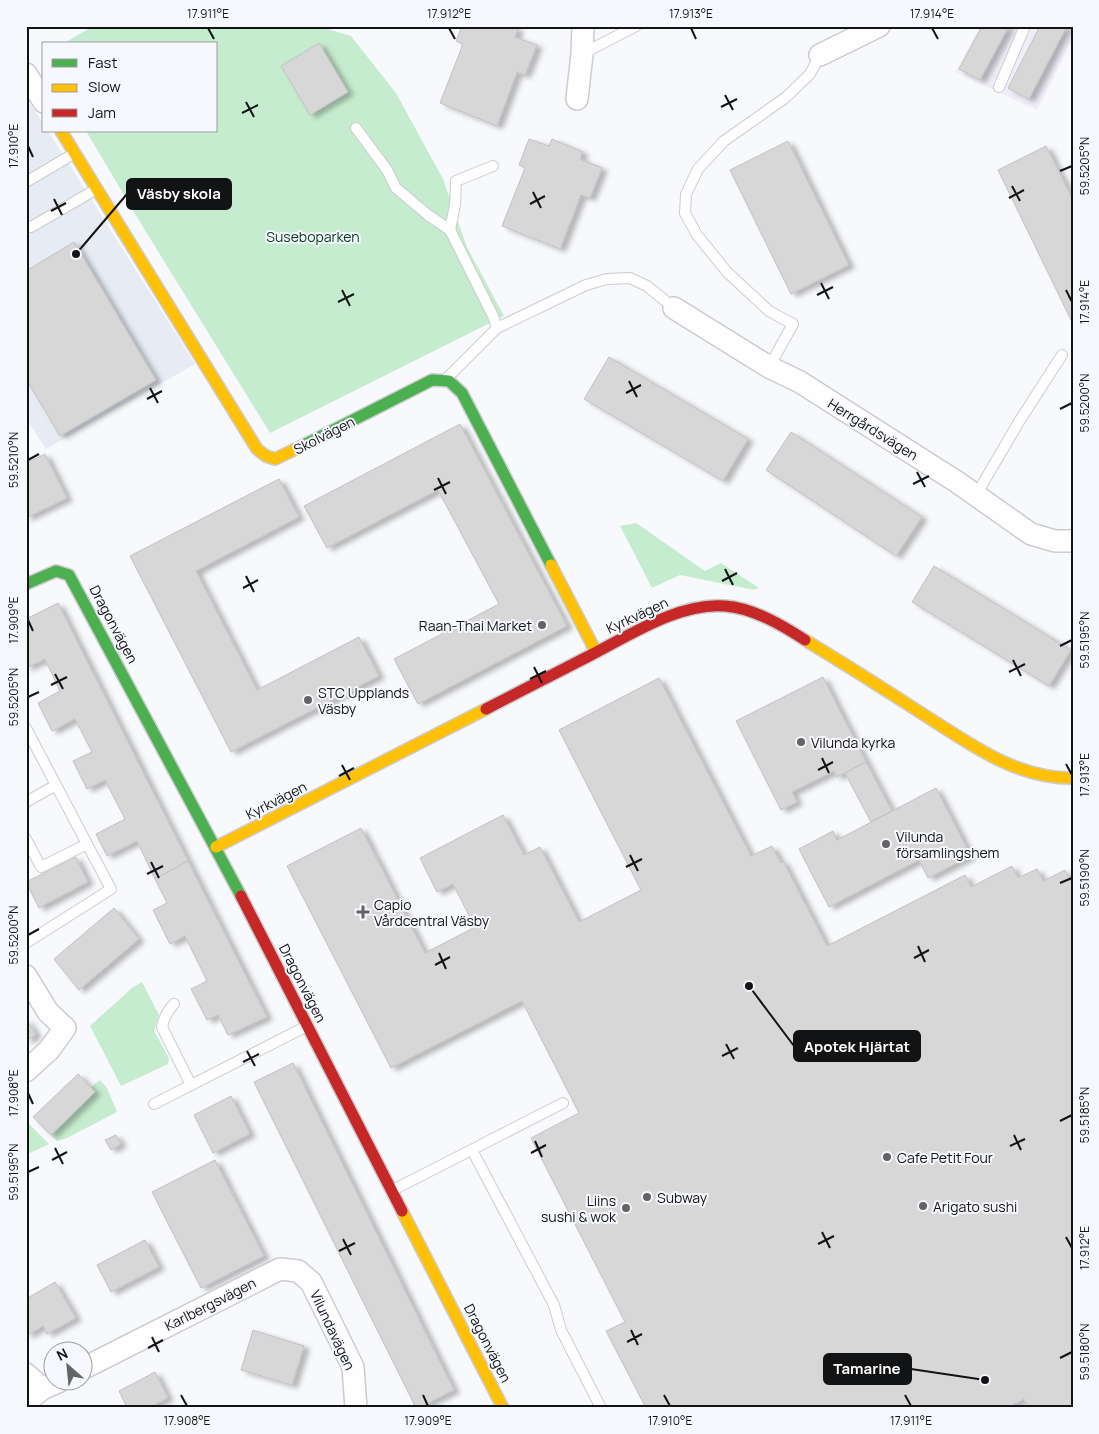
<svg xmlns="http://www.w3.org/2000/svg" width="1099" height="1434" font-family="Manrope,sans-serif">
	<defs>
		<filter id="shadow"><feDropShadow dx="5.5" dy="3" stdDeviation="2.5" flood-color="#0004"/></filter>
	</defs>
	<rect width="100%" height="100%" fill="#f8f9fc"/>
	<path fill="#efeef8" d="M980 26H1073V38L1037 110 955 72Z"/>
	<path fill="#e7ebf4" d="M26 98 44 125V131H48L195 364 46 449 26 418Z"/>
	<g fill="#c6eccf">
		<path d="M93 26H318L351 36 396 93 443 179 467 247 504 316 270 433 143 227 86 131H216V44H63Z"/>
		<path d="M636 523 705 571 721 563 759 588 754 590 680 575 652 588 620 526Z"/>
		<path d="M142 982 159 1015 154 1031 169 1058 168 1064 121 1086 90 1026 132 988Z"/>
		<path d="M100 1080 107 1088 117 1112 67 1138 57 1141 51 1135 95 1092 91 1087Z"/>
		<path d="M29 1124 49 1144 26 1155V1126Z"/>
	</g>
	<g fill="#d7d7d7" stroke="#c1c1c1" filter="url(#shadow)">
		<path d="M462 26H510L518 29 515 37 537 45 525 75 517 72 497 126 440 103 463 44 456 41Z"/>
		<path d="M982 26H1009L980 80 959 69Z"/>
		<path d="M1040 26H1067L1029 99 1008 88Z"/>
		<path d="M319 43 348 92 310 115 281 66Z"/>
		<path d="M529 139 549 146 552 139 583 152 580 159 602 168 590 198 581 195 560 249 502 226 525 168 519 165Z"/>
		<path d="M788 141 849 265 791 294 730 170Z"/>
		<path d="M1046 146 1073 200V324L998 170Z"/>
		<path d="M74 242 156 380 60 436 26 379V271Z"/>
		<path d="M609 357 748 439 723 481 584 399Z"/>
		<path d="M460 424 567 626 418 704 394 659 499 604 438 490 327 548 304 506Z"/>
		<path d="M791 432 922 517 896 556 766 470Z"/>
		<path d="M45 454 67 498 26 518V463Z"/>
		<path d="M279 479 299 517 196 571 257 690 359 637 379 676 231 752 130 556Z"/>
		<path d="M934 566 1071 650 1049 686 912 602Z"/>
		<path d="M58 603 188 861 155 879 137 841 107 856 96 834 125 819 105 780 87 789 73 761 92 752 75 719 52 731 38 703 60 691 45 659 26 668V619Z"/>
		<path d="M823 677 866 762 837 777 834 771 792 792 797 802 781 810 736 721Z"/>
		<path d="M659 678 751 856 772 846 781 863 783 861 827 946 965 875 971 887 1012 866 1018 878 1037 869 1043 881 1065 870 1073 885V1408H1029L1024 1399 1007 1408H646L606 1331 625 1322 531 1138 579 1113 522 1001 391 1068 287 866 361 828 425 953 475 927 453 884 437 892 420 858 503 815 524 855 540 847 579 922 641 890 559 730Z"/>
		<path d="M866 762 892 811 871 822 845 773Z"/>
		<path d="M936 788 971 856 928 878 919 860 829 907 799 849 833 831 837 840Z"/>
		<path d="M76 857 88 882 39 908 26 882Z"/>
		<path d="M188 861 267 1017 228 1035 218 1015 207 1020 191 989 207 981 185 936 170 944 153 910 167 903 155 879Z"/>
		<path d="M114 908 139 939 79 990 54 959Z"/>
		<path d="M26 1018 36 1035 26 1041Z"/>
		<path d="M293 1063 454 1390 419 1408H416L254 1082Z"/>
		<path d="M78 1074 95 1092 51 1135 33 1117Z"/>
		<path d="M231 1096 250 1134 213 1153 194 1115Z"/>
		<path d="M116 1135 121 1144 111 1150 105 1140Z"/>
		<path d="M215 1160 264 1256 201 1288 152 1192Z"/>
		<path d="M145 1240 159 1267 111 1292 97 1265Z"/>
		<path d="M55 1282 76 1318 47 1334 43 1326 28 1335 26 1332V1299Z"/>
		<path d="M253 1330 304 1346 292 1385 241 1370Z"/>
		<path d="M155 1372 168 1398 148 1408H127L119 1391Z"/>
	</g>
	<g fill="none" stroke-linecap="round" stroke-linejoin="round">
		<g stroke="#cbcccf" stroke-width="12">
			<g id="lane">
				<path d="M582 54 636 26"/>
				<path d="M999 87 1025 26"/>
				<path d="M356 128 387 170 396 188 428 215 450 230 493 316 497 328"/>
				<path d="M26 182 75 153"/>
				<path d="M26 225 31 227 95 190"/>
				<path d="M450 230 455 205 456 181 493 166"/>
				<path d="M769 367 793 324 769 311 727 272 697 235 685 213 686 194 698 169 724 141 785 98 810 74 820 55"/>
				<path d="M447 378 497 328 586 285 607 279 630 278 647 286 674 308"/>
				<path d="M976 495 1020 420 1062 355"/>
				<path d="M26 728 87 844 41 867 26 839"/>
				<path d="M26 802 56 785"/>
				<path d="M26 943 111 889 87 844"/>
				<path d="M174 1004C167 1011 164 1017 162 1027L191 1085"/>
				<path d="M154 1104 307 1026"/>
				<path d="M472 1150 554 1305 561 1330 601 1408"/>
				<path d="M393 1190 563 1103"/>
			</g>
		</g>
		<g stroke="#cbcccf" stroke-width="24">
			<g id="street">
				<path d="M820 55 879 26"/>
				<path d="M26 74 44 102"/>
				<path d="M577 99 582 54 583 26"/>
				<path d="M674 308 769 367 800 382 957 482 1031 534 1055 541H1073"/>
				<path d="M26 976 48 1012 65 1028 49 1050 26 1071"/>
				<path d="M82 1369 280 1269 298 1271 311 1282 353 1367 356 1408"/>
				<path d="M26 1374 42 1389"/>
				<path d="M26 1402 42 1389 58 1382"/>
			</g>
		</g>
		<g stroke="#cbcccf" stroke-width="14">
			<g id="fast">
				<path d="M302 446 432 380 449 381 462 393 551 565"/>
				<path d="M26 584 56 571 69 575 241 896"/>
			</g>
		</g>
		<g stroke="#cbcccf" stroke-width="14">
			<g id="slow">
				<path d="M61 131 257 449 266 456 275 459 302 446"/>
				<path d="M551 565 596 652"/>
				<path d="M805 640C843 663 881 687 918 711 966 741 1014 779 1073 778"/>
				<path d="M216 847 486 709"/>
				<path d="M402 1211 503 1408"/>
			</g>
		</g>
		<g stroke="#cbcccf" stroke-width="14">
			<g id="jam">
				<path d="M486 709C521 691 556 673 591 655 630 635 680 602 725 606 753 608 782 625 805 640"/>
				<path d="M241 896 402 1211"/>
			</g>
		</g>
		<use href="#lane" stroke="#fefeff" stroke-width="10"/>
		<use href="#street" stroke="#fefeff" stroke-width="21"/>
		<use href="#fast" stroke="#4caf50" stroke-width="11"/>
		<use href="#slow" stroke="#ffc107" stroke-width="11"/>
		<use href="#jam" stroke="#c62828" stroke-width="11"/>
	</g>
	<path fill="none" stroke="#121315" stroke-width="2" d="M208 28 214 39M449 28 455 39M691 28 696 39M932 28 938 39M725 95 733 110M246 102 254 117M721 107 737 99M242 113 258 105M28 146 33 157M1060 171 1072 166M1012 186 1020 201M533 192 541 208M1009 198 1024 190M54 199 62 215M530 204 545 196M51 211 66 203M821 283 829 299M342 290 350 306M1066 290 1072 302M817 295 833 287M338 302 354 294M629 381 637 397M150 388 158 403M626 393 641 385M147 399 162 391M1060 409 1072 403M28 460 39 454M917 472 925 487M438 478 446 494M913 484 929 476M434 490 450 482M725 569 733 585M246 576 254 592M722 581 737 573M243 588 258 580M28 620 33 631M1060 646 1072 640M1013 660 1021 676M534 667 542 683M1009 672 1025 664M55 674 63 689M530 679 546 671M51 685 67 677M28 697 39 692M822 758 829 773M1066 764 1072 775M342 765 350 780M818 770 833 762M339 776 354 768M630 855 638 871M151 862 159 878M626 867 642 859M147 874 163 866M1060 883 1072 878M28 935 39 929M918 946 925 962M439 953 446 969M914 958 929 950M435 965 450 957M726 1044 734 1059M247 1051 255 1066M722 1056 738 1048M243 1062 259 1054M28 1093 33 1104M1060 1121 1072 1115M1014 1135 1021 1150M535 1141 542 1157M1010 1146 1025 1139M55 1148 63 1164M531 1153 546 1145M52 1160 67 1152M28 1172 39 1167M822 1232 830 1248M1066 1237 1072 1248M343 1239 351 1255M818 1244 834 1236M339 1251 355 1243M631 1330 638 1345M152 1337 159 1352M627 1342 642 1334M148 1348 163 1340M1060 1358 1072 1352M181 1395 187 1406M423 1395 428 1406M664 1395 670 1406M905 1395 911 1406"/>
	<g fill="#626466" stroke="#f6f8fe" stroke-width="2">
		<circle cx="542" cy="625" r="5"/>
		<circle cx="308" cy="700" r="5"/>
		<circle cx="801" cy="742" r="5"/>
		<circle cx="886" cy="844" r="5"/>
		<path d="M360.5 904.5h5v5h5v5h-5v5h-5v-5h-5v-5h5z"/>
		<circle cx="887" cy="1157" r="5"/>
		<circle cx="647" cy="1197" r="5"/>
		<circle cx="923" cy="1206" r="5"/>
		<circle cx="626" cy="1208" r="5"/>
	</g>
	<g text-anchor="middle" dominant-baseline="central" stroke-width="4" stroke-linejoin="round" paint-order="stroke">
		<g font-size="14" fill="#023c17" stroke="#f6f8fe">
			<text x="313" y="236">Suseboparken</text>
		</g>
		<g font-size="14" fill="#121315" stroke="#f6f8fe">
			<text transform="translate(873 429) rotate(32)">Herrgårdsvägen</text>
			<text transform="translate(324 435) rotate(-27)">Skolvägen</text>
			<text transform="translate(637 615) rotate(-25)">Kyrkvägen</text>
			<text transform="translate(114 624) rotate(62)">Dragonvägen</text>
			<text transform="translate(276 800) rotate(-27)">Kyrkvägen</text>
			<text transform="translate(303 983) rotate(63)">Dragonvägen</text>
			<text transform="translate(210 1304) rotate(-27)">Karlbergsvägen</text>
			<text transform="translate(333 1330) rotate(65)">Vilundavägen</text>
			<text transform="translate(488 1343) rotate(63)">Dragonvägen</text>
		</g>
		<g font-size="14" fill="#121315" stroke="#f6f8fe" text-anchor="start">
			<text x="532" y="625" text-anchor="end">Raan-Thai Market</text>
			<text x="318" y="692">STC Upplands<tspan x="318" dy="16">Väsby</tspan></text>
			<text x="811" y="742">Vilunda kyrka</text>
			<text x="896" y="836">Vilunda<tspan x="896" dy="16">församlingshem</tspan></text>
			<text x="374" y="904">Capio<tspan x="374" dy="16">Vårdcentral Väsby</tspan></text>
			<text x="897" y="1157">Cafe Petit Four</text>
			<text x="657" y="1197">Subway</text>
			<text x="616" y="1200" text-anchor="end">Liins<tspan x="616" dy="16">sushi &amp; wok</tspan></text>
			<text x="933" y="1206">Arigato sushi</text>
		</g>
	</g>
	<path fill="none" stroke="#121315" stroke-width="2" d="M76 254L127 194M749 986L794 1046M985 1380L911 1369"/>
	<g fill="#121315" stroke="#f6f8fe" stroke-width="2">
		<circle cx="76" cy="254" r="5"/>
		<circle cx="749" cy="986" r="5"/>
		<circle cx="985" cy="1380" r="5"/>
	</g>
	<g fill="#121315" stroke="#121315" stroke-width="2">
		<rect x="127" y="179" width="104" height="30" rx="5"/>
		<rect x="794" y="1031" width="126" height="30" rx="5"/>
		<rect x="824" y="1354" width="87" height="30" rx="5"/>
	</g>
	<g font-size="15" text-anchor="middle" font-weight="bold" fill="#fff">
		<text x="179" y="199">Väsby skola</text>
		<text x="857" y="1052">Apotek Hjärtat</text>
		<text x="867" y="1374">Tamarine</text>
	</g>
	<rect width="1099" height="1434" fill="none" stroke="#f6f8fe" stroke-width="55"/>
	<rect x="42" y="42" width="175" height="90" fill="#f6f8fe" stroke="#9b9ca1"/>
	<rect x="52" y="59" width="25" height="8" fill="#4caf50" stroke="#9b9ca1"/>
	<text x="88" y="68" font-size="15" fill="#121315">Fast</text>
	<rect x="52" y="84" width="25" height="8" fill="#ffc107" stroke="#9b9ca1"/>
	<text x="88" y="92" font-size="15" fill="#121315">Slow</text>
	<rect x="52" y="109" width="25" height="8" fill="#c62828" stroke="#9b9ca1"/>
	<text x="88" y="118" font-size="15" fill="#121315">Jam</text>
	<g transform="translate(68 1366) rotate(333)"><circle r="24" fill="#f6f8fe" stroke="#9b9ca1"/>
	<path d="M0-4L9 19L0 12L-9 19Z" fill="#626466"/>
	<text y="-8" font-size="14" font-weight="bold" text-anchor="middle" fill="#121315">N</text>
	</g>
	<rect x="28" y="28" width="1044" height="1378" fill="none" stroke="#121315" stroke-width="2"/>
	<g font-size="12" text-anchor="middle" fill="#121315">
		<text x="208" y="18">17.911°E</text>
		<text x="449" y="18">17.912°E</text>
		<text x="691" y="18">17.913°E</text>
		<text x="932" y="18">17.914°E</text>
		<text transform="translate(14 146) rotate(-90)" y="4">17.910°E</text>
		<text transform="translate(1085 166) rotate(-90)" y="4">59.5205°N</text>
		<text transform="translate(1085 302) rotate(-90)" y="4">17.914°E</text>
		<text transform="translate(1085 403) rotate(-90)" y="4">59.5200°N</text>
		<text transform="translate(14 460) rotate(-90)" y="4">59.5210°N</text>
		<text transform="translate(14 620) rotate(-90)" y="4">17.909°E</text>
		<text transform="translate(1085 640) rotate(-90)" y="4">59.5195°N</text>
		<text transform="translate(14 697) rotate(-90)" y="4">59.5205°N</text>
		<text transform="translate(1085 775) rotate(-90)" y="4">17.913°E</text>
		<text transform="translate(1085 878) rotate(-90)" y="4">59.5190°N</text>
		<text transform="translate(14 935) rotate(-90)" y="4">59.5200°N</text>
		<text transform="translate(14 1093) rotate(-90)" y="4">17.908°E</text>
		<text transform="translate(1085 1115) rotate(-90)" y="4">59.5185°N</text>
		<text transform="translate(14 1172) rotate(-90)" y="4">59.5195°N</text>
		<text transform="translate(1085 1248) rotate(-90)" y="4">17.912°E</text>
		<text transform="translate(1085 1352) rotate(-90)" y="4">59.5180°N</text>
		<text x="187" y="1425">17.908°E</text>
		<text x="428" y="1425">17.909°E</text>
		<text x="670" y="1425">17.910°E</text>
		<text x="911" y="1425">17.911°E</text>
	</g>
</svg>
